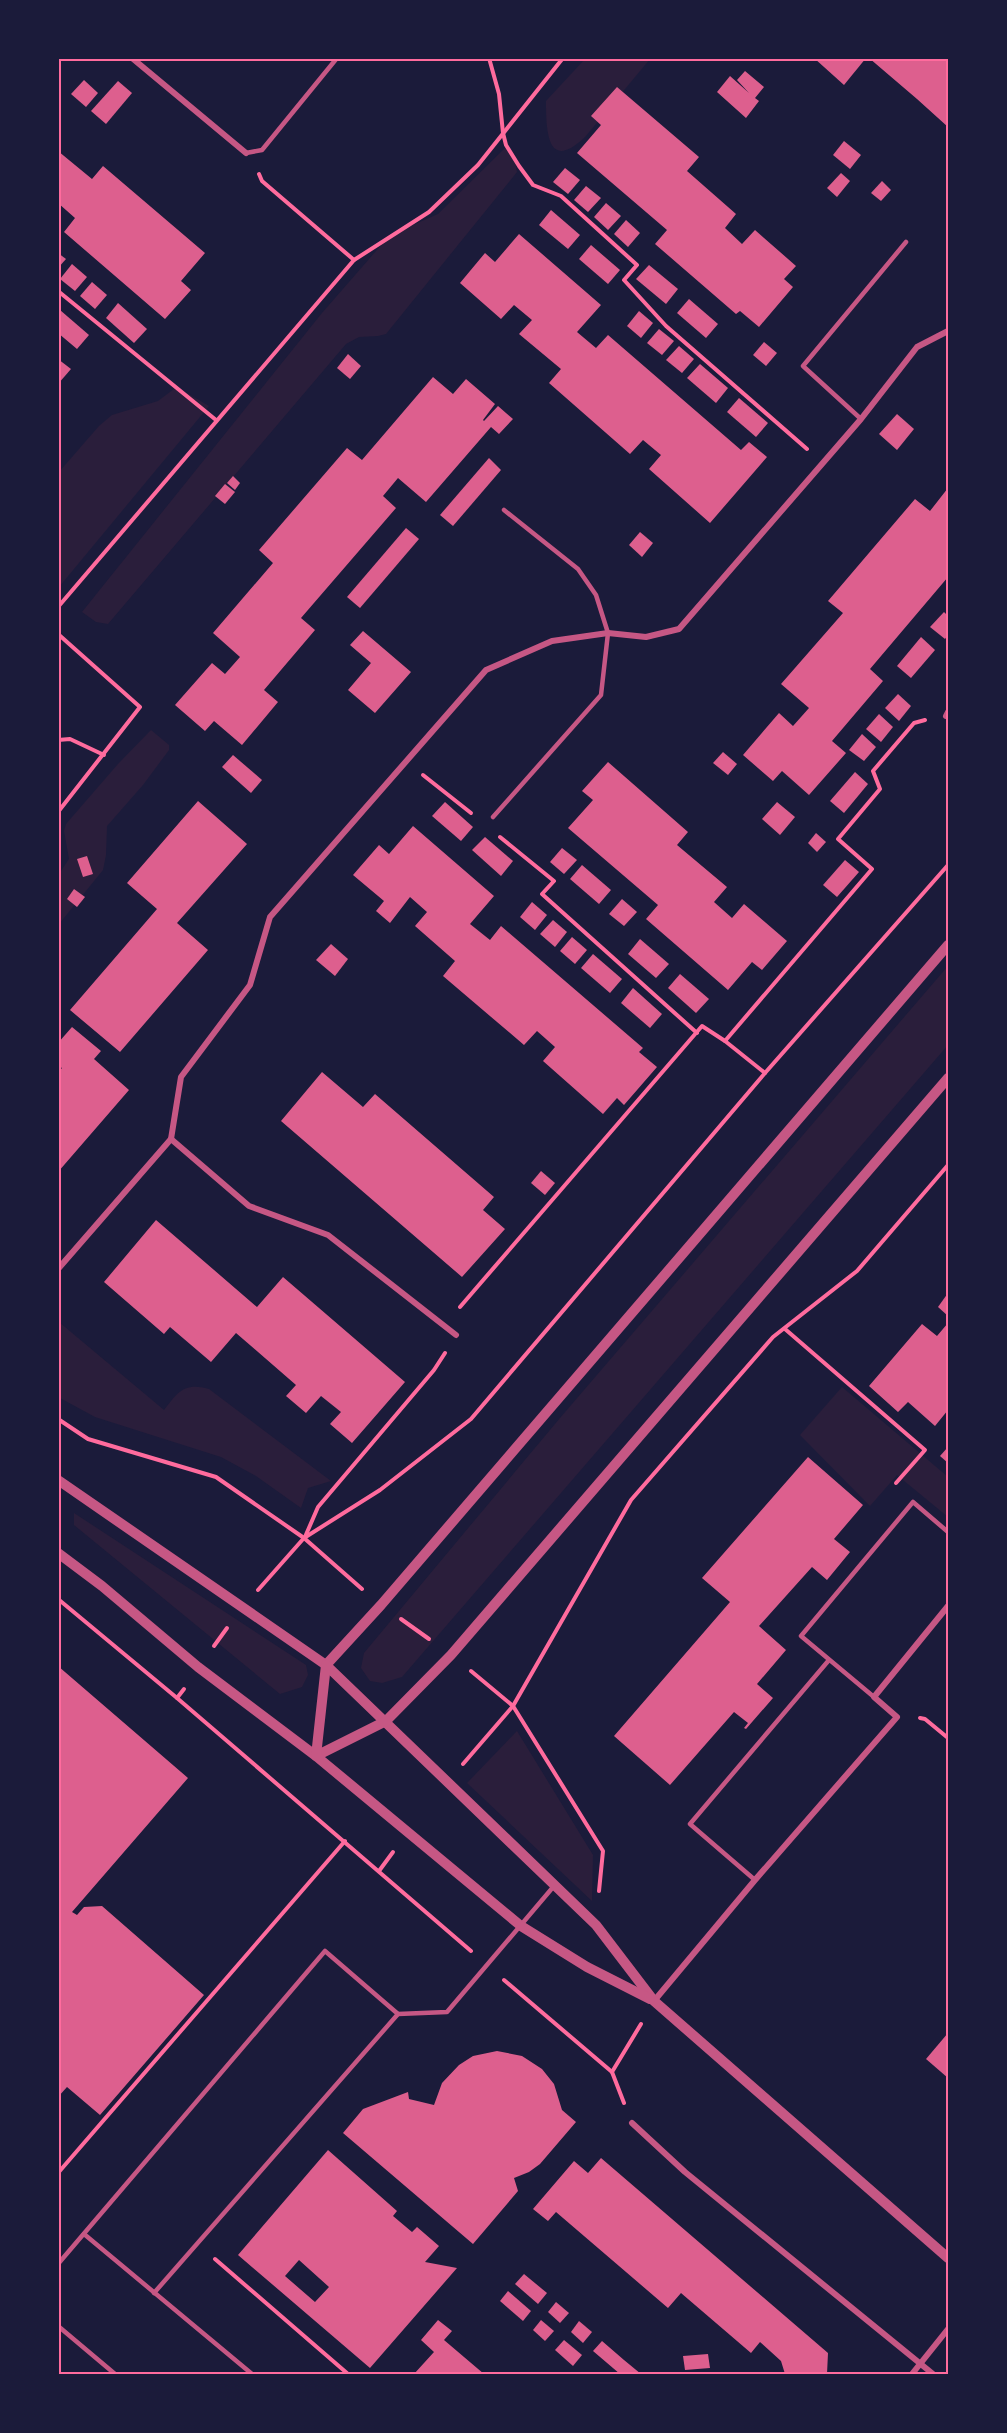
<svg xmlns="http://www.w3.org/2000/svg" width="1007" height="2433" font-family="'Work Sans',sans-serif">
	<rect width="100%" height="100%" fill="#1b1b3a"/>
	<g fill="#2a1e3b">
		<path d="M585 59H650L585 137C547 173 546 131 546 101Z"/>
		<path d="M505 148 514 156 517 172 386 334 378 336 359 337 346 344 108 624 96 622 82 612 322 313 390 235 438 214Z"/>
		<path d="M174 389 187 393 209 406 59 587V472L99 426 112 415 158 401Z"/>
		<path d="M151 730 169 745V750L143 785 107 826 106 855 103 870 59 924V874L69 859 64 831 66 824 118 764Z"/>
		<path d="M948 966V1045L402 1677 382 1683 370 1681 361 1668 364 1653 560 1418Z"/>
		<path d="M59 1322 164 1410C178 1392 184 1382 209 1389L331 1481 308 1488 301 1508 256 1476 221 1457 95 1417 60 1398Z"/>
		<path d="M842 1387 948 1477V1517L897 1475 870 1506 800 1435Z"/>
		<path d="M74 1513 306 1665 308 1675 302 1687 280 1694 74 1525Z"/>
		<path d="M517 1731 593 1855 592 1901 467 1783Z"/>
	</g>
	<g fill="#dd5f8e" fill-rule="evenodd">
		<path d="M814 58H866L844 85Z"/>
		<path d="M869 58H948V127L917 99Z"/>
		<path d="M745 71 764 87 755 98 759 101 746 118 717 92 730 76 749 93 737 80Z"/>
		<path d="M84 80 98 93 86 107 71 94Z"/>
		<path d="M118 81 132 93 106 124 91 111Z"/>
		<path d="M617 87 699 157 687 171 736 214 725 228 742 244 755 230 796 266 784 279 793 287 759 327 740 311 736 314 655 244 667 230 577 153 601 125 591 116Z"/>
		<path d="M844 141 861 155 850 169 833 155Z"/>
		<path d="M58 151 92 179 103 166 205 253 181 281 191 290 165 319 64 232 75 218 58 203Z"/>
		<path d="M565 168 580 180 568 194 553 182Z"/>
		<path d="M841 173 850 181 837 197 827 188Z"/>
		<path d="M882 181 891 190 881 201 871 193Z"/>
		<path d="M586 186 601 198 588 212 574 200Z"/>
		<path d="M606 203 621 216 608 230 594 217Z"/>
		<path d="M551 210 580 235 568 249 539 225Z"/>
		<path d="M626 220 640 233 628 247 614 234Z"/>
		<path d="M519 234 601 305 577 332 596 348 608 335 741 450 749 442 767 457 710 523 649 469 661 455 643 440 630 454 549 383 561 369 519 334 532 320 514 305 501 319 460 283 485 253 495 262Z"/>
		<path d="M591 245 620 270 608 284 579 259Z"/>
		<path d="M58 253 66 259 58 268Z"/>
		<path d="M72 264 87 277 75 291 60 279Z"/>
		<path d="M649 265 678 289 666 304 636 279Z"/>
		<path d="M92 282 107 295 95 309 80 296Z"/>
		<path d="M689 299 718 324 706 338 677 313Z"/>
		<path d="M118 303 147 329 134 343 106 318Z"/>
		<path d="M60 310 89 335 77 349 58 333V312Z"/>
		<path d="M639 311 653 323 641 338 627 326Z"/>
		<path d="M659 329 674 341 662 355 647 343Z"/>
		<path d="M764 342 777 353 766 366 753 355Z"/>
		<path d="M679 346 694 359 682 373 666 360Z"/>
		<path d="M348 354 361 366 350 379 337 368Z"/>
		<path d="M58 359 71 369 58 384Z"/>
		<path d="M700 364 728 388 716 403 687 378Z"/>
		<path d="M433 377 453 394 466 379 495 404 483 420 484 421 498 406 513 419 499 434 491 427 426 502 398 478 383 496 396 508 301 618 315 630 264 690 278 702 242 745 214 721 205 731 175 705 212 663 225 674 240 657 213 633 273 563 259 550 347 448 362 460Z"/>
		<path d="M739 398 768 423 756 437 727 412Z"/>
		<path d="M897 414 914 429 897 450 879 434Z"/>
		<path d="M489 458 501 470 453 526 440 515Z"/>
		<path d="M233 476 240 483 235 490 227 483Z"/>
		<path d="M225 484 235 492 225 504 215 496Z"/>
		<path d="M948 488V577L870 669 883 681 832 741 846 753 809 795 782 771 773 781 743 755 779 713 793 726 809 708 781 684 843 613 828 601 915 499 930 511Z"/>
		<path d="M406 528 419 539 360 608 347 597Z"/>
		<path d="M640 532 653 543 642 557 629 545Z"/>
		<path d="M944 612 948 616V635L945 639 930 627Z"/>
		<path d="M363 631 411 672 375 713 348 690 371 663 350 645Z"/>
		<path d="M921 637 935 650 911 678 897 666Z"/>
		<path d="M898 694 911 706 899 721 885 708Z"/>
		<path d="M879 714 893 727 881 742 866 729Z"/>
		<path d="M862 734 876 747 864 761 849 750Z"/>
		<path d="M723 752 737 764 728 775 713 763Z"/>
		<path d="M233 755 262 780 251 793 222 767Z"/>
		<path d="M608 762 688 832 677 845 727 887 714 902 732 918 744 904 787 941 762 970 752 962 728 990 646 919 658 905 568 828 593 800 582 791Z"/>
		<path d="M855 772 868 784 844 813 830 801Z"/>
		<path d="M198 801 247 844 177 923 208 950 120 1052 70 1010 157 909 127 883Z"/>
		<path d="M445 802 473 827 461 841 432 816Z"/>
		<path d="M777 802 795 817 780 835 762 819Z"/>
		<path d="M413 826 494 896 470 924 490 940 501 926 643 1048 639 1052 657 1067 624 1105 617 1098 603 1114 543 1061 555 1047 537 1031 524 1045 443 976 455 961 415 926 427 912 410 897 390 923 376 911 384 901 353 875 379 845 389 854Z"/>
		<path d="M816 833 826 842 817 852 808 843Z"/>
		<path d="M485 837 513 861 501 876 472 850Z"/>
		<path d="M562 848 577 860 564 874 550 862Z"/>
		<path d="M87 856 93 874 83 877 77 859Z"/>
		<path d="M845 860 859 872 837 897 823 885Z"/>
		<path d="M582 865 611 890 599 904 570 879Z"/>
		<path d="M74 889 85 897 77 907 67 899Z"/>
		<path d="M622 899 637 912 624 926 609 914Z"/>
		<path d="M532 902 547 915 535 930 520 917Z"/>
		<path d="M553 920 567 932 555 947 540 934Z"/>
		<path d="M572 937 587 950 575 964 560 951Z"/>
		<path d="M640 939 669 964 656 978 628 954Z"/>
		<path d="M331 944 348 959 335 976 316 960Z"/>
		<path d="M593 954 622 979 610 993 581 968Z"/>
		<path d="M680 974 709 999 696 1013 668 988Z"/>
		<path d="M633 988 662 1014 650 1028 621 1003Z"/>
		<path d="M72 1027 101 1051 94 1059 129 1090 58 1172V1072L62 1068 58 1066V1043Z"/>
		<path d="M322 1072 363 1107 375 1094 494 1197 483 1210 505 1229 462 1277 281 1121Z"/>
		<path d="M541 1171 555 1183 545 1195 531 1183Z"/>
		<path d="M156 1220 257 1307 283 1277 405 1382 352 1443 330 1424 341 1412 321 1396 306 1413 286 1396 296 1385 236 1333 211 1362 170 1327 164 1334 104 1282Z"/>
		<path d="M948 1293V1316L938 1307Z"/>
		<path d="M948 1323V1410L935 1426 908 1402 898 1412 869 1386 922 1324 937 1336Z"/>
		<path d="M948 1447V1463L940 1456Z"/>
		<path d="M808 1457 863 1505 834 1539 850 1552 827 1580 812 1567 759 1626 786 1650 757 1684 773 1698 746 1729 744 1728 748 1723 734 1712 670 1785 614 1736 730 1602 702 1578Z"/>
		<path d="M58 1666 188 1778 72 1912 77 1915 84 1907 102 1906 204 1995 100 2115 67 2087 58 2097Z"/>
		<path d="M948 2033V2078L926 2059Z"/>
		<path d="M497 2051 522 2056 542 2069 554 2084 562 2110 576 2122 540 2164 529 2172 514 2178 518 2191 473 2244 343 2133 363 2109 408 2092 409 2099 434 2105 442 2083 459 2065 473 2056Z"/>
		<path d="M328 2150 397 2211 393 2216 412 2232 417 2227 439 2246 425 2262 457 2268 370 2368 238 2255ZM299 2260 329 2287 315 2302 285 2276Z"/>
		<path d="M601 2158 828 2353 827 2374H785L781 2361 760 2342 751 2353 681 2293 668 2308 556 2212 548 2221 533 2209 574 2161 588 2173Z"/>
		<path d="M524 2274 547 2293 538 2304 515 2284Z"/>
		<path d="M508 2291 531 2311 523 2321 500 2301Z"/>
		<path d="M556 2302 569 2313 560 2323 548 2312Z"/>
		<path d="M438 2320 452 2331 444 2340 484 2374H414L434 2352 421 2340Z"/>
		<path d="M541 2320 554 2331 545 2341 533 2330Z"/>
		<path d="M579 2321 592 2332 583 2343 571 2332Z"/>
		<path d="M564 2340 582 2355 573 2366 555 2350Z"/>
		<path d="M602 2341 624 2360 641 2374H620L593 2351Z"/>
		<path d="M708 2354 710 2368 685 2370 683 2356Z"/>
	</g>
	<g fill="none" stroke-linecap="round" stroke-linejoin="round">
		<g stroke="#ff6b9d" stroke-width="4">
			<path d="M489 58 499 94 503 133 506 145 519 166 533 185 561 196 637 265 624 280 666 326 807 449"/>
			<path d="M259 174 262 181 354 260"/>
			<path d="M58 291 216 420"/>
			<path d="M58 607 354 260 429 212 478 165 563 58"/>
			<path d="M58 634 140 707 58 812"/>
			<path d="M58 740 70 739 104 755"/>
			<path d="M423 775 471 813"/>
			<path d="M500 837 554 881 542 894 697 1033"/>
			<path d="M765 1073 725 1041 872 869 838 839 880 789 873 771 914 723 925 720"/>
			<path d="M460 1307 702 1026 725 1041"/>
			<path d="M785 1329 925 1450 896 1483"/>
			<path d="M58 1419 88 1439 216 1477 304 1538 362 1589"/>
			<path d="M305 1537 318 1507 434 1370 445 1353"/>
			<path d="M258 1590 304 1538 380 1490 471 1419 765 1073 948 865"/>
			<path d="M58 1599 177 1698 471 1951"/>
			<path d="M401 1619 429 1639"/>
			<path d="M214 1646 227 1628"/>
			<path d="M471 1671 513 1706 603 1851 599 1891"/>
			<path d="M177 1698 184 1689"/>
			<path d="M920 1718 925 1719 948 1738"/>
			<path d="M463 1764 513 1706 631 1500 773 1337 857 1271 948 1165"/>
			<path d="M379 1871 393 1852"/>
			<path d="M504 1980 612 2072 624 2103"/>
			<path d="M612 2072 641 2024"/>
			<path d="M58 2173 345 1841"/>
			<path d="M215 2259 348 2374"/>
		</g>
		<g stroke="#c65784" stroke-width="4.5">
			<path d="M246 153 262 150 337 58"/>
			<path d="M861 419 803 366 906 242"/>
			<path d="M493 817 601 695 608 633 596 595 578 569 504 510"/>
			<path d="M874 1697 801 1636 913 1502 948 1532"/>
			<path d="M755 1880 690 1824 829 1660"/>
			<path d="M84 2234 252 2374"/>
			<path d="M58 2264 325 1951 398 2014 447 2012 554 1886"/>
			<path d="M154 2293 398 2014"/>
			<path d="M58 2326 115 2374"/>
		</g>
		<g stroke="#c65784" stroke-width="6">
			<path d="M132 58 246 153"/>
			<path d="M946 716 948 712"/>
			<path d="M171 1139 249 1206 328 1235 456 1335"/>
			<path d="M58 1269 171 1139 181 1077 250 985 270 917 486 670 552 641 608 633 646 637 679 629 861 419 917 347 948 331"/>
			<path d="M654 2001 755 1880 897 1717 874 1697 948 1606"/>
			<path d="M632 2123 685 2172 933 2374"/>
			<path d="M912 2374 948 2329"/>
		</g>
		<g stroke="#c65784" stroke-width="10">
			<path d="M58 1480 326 1665 596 1925 654 2001 948 2258"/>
			<path d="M58 1553 102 1586 198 1667 316 1756 386 1721 451 1655 948 1078"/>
			<path d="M326 1665 381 1605 948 945"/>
			<path d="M326 1665 316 1756 521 1926 587 1967 650 1999"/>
		</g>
	</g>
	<rect width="1007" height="2433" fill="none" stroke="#1b1b3a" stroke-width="120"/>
	<rect x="60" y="60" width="887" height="2313" fill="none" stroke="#ff6b9d" stroke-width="2"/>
</svg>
